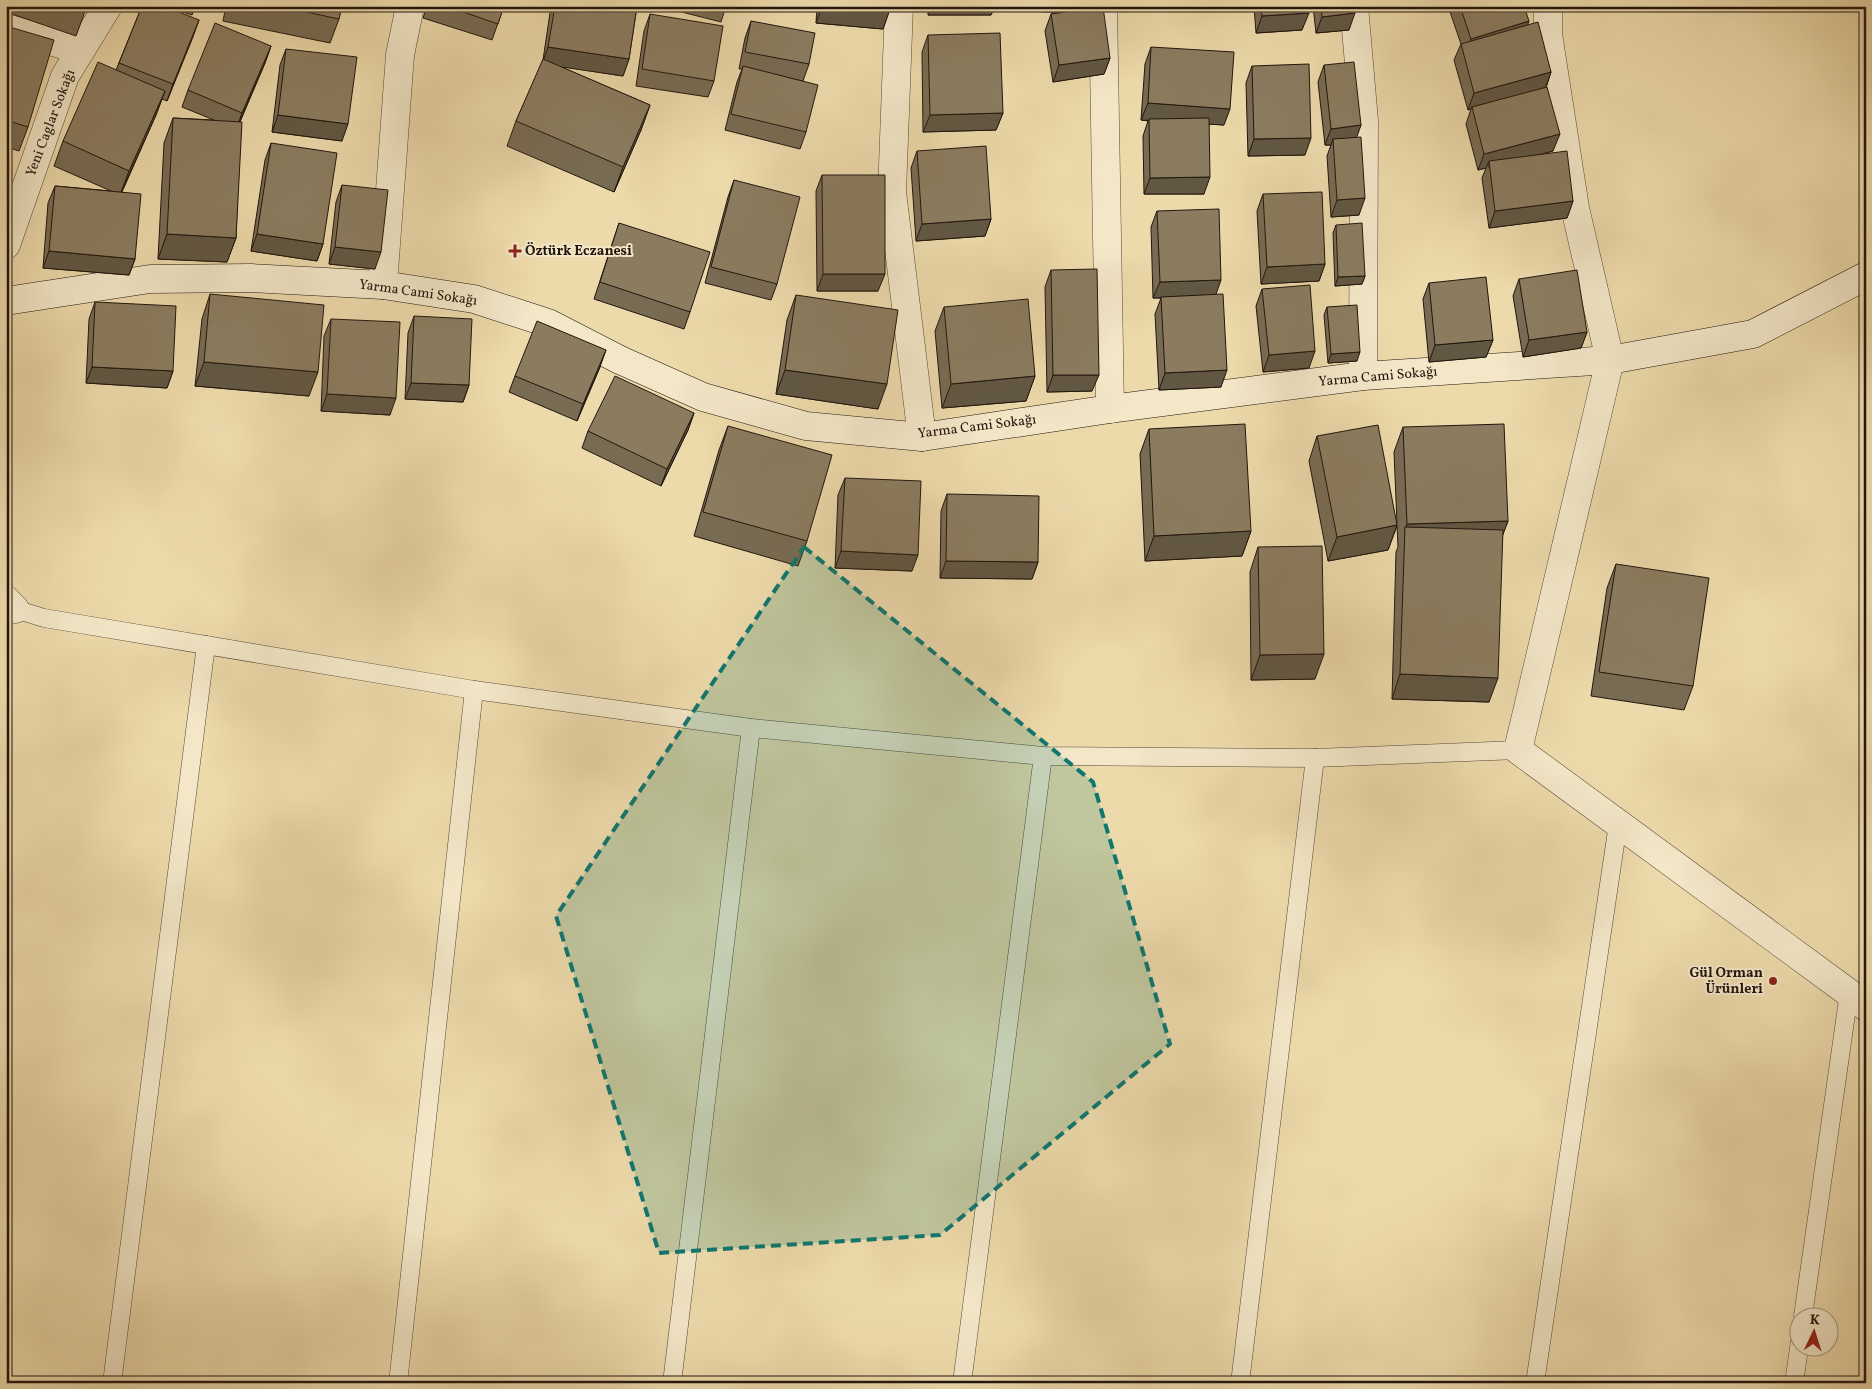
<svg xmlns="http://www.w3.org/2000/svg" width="1872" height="1389" font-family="Vollkorn,serif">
	<rect width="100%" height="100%" fill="#eddaab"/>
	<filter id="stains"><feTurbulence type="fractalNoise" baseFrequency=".004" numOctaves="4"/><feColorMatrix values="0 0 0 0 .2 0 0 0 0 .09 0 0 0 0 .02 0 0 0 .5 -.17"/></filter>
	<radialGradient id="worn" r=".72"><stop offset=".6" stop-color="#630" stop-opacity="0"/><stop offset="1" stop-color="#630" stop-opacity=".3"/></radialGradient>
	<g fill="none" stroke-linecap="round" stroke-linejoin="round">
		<g stroke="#544735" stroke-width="19">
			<g id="lane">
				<path d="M15 609 44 618 474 690 751 728 1043 756 1315 758 1518 750"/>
				<path d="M1803 1316 1849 993"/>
				<path d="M112 1383 206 645"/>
				<path d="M398 1383 474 690"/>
				<path d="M672 1383 751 728"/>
				<path d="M962 1383 1043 756"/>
				<path d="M1240 1383 1315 758"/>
				<path d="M1535 1383 1618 824"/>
				<path d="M1794 1383 1800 1341"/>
			</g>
		</g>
		<g stroke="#544735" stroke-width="29">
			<g id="street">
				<path d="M899 6 892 192 922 437"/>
				<path d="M1103 6 1110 409"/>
				<path d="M1354 6 1364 121 1363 376"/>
				<path d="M1548 6V34L1575 208 1610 360 1518 750 1849 993 1866 1007"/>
				<path d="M6 28 81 50"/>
				<path d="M6 245 65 76 108 6"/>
				<path d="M383 285 400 55 410 6"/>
				<path d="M6 600 15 609"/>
			</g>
		</g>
		<g stroke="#21160e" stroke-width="29">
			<path id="secondary" d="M6 301 150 279 251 278 383 285 474 299 548 323 620 360 703 397 806 426 922 437 1110 409 1363 376 1610 360 1753 334 1866 276"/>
		</g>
		<use href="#lane" stroke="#f3e7c8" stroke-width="18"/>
		<use href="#street" stroke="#f3e7c8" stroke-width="28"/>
		<use href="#secondary" stroke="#f3e7c8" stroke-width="28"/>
	</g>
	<g fill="#786b53" stroke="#21160e">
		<path d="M6 6H87L76 36 6 12Z"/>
		<path d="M142 6 199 20 167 101 162 99 156 115 122 192 135 259 129 275 43 268 48 203 55 186 111 191 54 166 63 141 116 70Z"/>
		<path d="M165 6H195L192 15Z"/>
		<path d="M226 6H341L339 19 330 43 223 21Z"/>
		<path d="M427 6H504L492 40 423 18Z"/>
		<path d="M551 6H637L629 59 623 76 559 66 650 105 641 130 614 192 507 146 516 121 543 60Z"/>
		<path d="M658 6H726L721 22Z"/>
		<path d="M817 6H891L883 29 816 23Z"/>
		<path d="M928 6H995L991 15H928Z"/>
		<path d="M1010 6H1067L1065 12 1110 58 1104 74 1053 82 1045 31 1051 14 1061 12 1010 10Z"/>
		<path d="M1254 6H1308L1302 30 1256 33Z"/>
		<path d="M1313 6H1354L1349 30 1316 33Z"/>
		<path d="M1448 6H1524L1527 25 1551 72 1546 88 1553 151 1536 155 1573 201 1567 218 1489 228 1482 178 1486 168 1478 170 1466 124 1471 109 1468 110 1454 60 1461 44Z"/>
		<path d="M650 14 714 81 708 97 636 86 644 31Z"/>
		<path d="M751 21 809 64 803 81 797 80 806 132 800 149 725 130 737 82 742 69H739L745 38Z"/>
		<path d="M6 26 28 127 19 151 6 147Z"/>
		<path d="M928 35 1003 113 996 130 923 132 922 52Z"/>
		<path d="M271 46 265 63 240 122 236 238 227 262 158 259 164 143 173 118 214 120 182 107 188 90Z"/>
		<path d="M1151 47 1224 125 1209 124 1204 194H1144L1143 136 1148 121 1141 120 1145 64Z"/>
		<path d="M286 49 342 141 272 132 280 65Z"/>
		<path d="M1324 65 1361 125 1356 137 1359 215 1331 217 1327 156 1331 145H1325L1318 82Z"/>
		<path d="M1252 66 1305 155 1248 156 1246 83Z"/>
		<path d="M271 143 323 244 317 261 251 251 265 160Z"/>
		<path d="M917 151 991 219 985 236 916 241 911 168Z"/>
		<path d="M822 175 878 291H817L816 191Z"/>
		<path d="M734 180 777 284 771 300 705 283 728 197Z"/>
		<path d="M342 185 375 269 329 264 336 202Z"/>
		<path d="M1263 194 1325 264 1319 281 1261 284 1257 211Z"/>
		<path d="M1157 211 1216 294 1221 387 1159 390 1155 314 1161 298H1153L1151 227Z"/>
		<path d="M619 223 690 312 684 329 594 299Z"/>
		<path d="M1336 225 1365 276 1362 284 1335 286 1333 233Z"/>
		<path d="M1051 270 1092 391 1047 392 1045 287Z"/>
		<path d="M1519 279 1587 332 1581 348 1523 357 1513 296Z"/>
		<path d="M1429 283 1493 340 1486 357 1429 362 1423 299Z"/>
		<path d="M1262 289 1309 368 1263 372 1256 306Z"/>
		<path d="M210 294 309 396 195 386 202 319Z"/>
		<path d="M796 295 878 409 776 394 787 320Z"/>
		<path d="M95 302 173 371 167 388 86 383 89 319Z"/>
		<path d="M944 307 1035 376 1026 401 942 408 935 331Z"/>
		<path d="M1327 307 1357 361 1328 363 1324 315Z"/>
		<path d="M414 316 469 385 463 402 405 399 408 333Z"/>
		<path d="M331 319 390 415 321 411 324 336Z"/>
		<path d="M600 367 577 421 509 392 515 376Z"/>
		<path d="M694 413 688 430 661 486 582 448 588 431Z"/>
		<path d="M728 426 807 541 798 566 694 536 719 450Z"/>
		<path d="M1403 427 1508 521 1502 536 1489 702 1392 699 1396 552 1398 547 1397 526 1388 550 1328 561 1309 461 1317 436 1397 523 1394 452Z"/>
		<path d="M1149 429 1251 531 1242 556 1145 561 1140 454Z"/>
		<path d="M845 478 912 571 835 568 838 495Z"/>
		<path d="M947 494 1038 562 1032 579 940 578 941 511Z"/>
		<path d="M1258 547 1315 679 1251 680 1250 572Z"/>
		<path d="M1616 564 1693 686 1684 710 1591 696 1607 588Z"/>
	</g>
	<g fill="#615743" stroke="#21160e">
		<path d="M822 6H891L883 29 816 23Z"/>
		<path d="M932 6H995L991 15H928Z"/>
		<path d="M1011 6H1067L1064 13 1010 10Z"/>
		<path d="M1309 13 1302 30 1256 33 1262 16Z"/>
		<path d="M1355 13 1349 30 1316 33 1322 17Z"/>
		<path d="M199 20 193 37 167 101 173 84Z"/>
		<path d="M1529 21 1523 38 1465 56 1471 39Z"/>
		<path d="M271 46 265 63 236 130 242 113Z"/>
		<path d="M548 47 629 59 623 76 542 64Z"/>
		<path d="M1110 58 1104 74 1053 82 1059 65Z"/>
		<path d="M1551 72 1545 89 1472 107 1471 109 1468 110 1474 93Z"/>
		<path d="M165 91 156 115 120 195 129 171Z"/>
		<path d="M1148 103 1230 109 1224 125 1141 120Z"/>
		<path d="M650 105 641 130 614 192 623 167Z"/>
		<path d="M1003 113 996 130 923 132 930 115Z"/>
		<path d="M278 115 348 124 342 141 272 132Z"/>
		<path d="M1361 125 1355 142 1333 139 1331 145H1325L1331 129Z"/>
		<path d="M1560 134 1553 151 1489 168V161L1486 168 1478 170 1484 154Z"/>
		<path d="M1311 138 1305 155 1248 156 1254 139Z"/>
		<path d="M1210 177 1204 194H1144L1150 178Z"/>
		<path d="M1365 198 1359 215 1331 217 1337 200Z"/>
		<path d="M1573 201 1567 218 1489 228 1495 211Z"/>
		<path d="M991 219 985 236 916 241 922 224Z"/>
		<path d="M167 234 236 238 227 262 158 259Z"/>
		<path d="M257 234 323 244 317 261 251 251Z"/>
		<path d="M335 247 381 252 375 269 329 264Z"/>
		<path d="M49 251 135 259 129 275 43 268Z"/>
		<path d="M1325 264 1319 281 1261 284 1267 267Z"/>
		<path d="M823 274H885L878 291H817Z"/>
		<path d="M1365 276 1362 284 1335 286 1338 277Z"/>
		<path d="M1221 280 1215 297 1153 298 1160 282Z"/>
		<path d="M1587 332 1581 348 1523 357 1529 340Z"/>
		<path d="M1493 340 1486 357 1429 362 1435 345Z"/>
		<path d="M606 350 600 367 577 421 583 404Z"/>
		<path d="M1315 351 1309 368 1263 372 1269 355Z"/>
		<path d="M1360 352 1357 361 1328 363 1331 354Z"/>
		<path d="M204 362 318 372 309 396 195 386Z"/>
		<path d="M92 367 173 371 167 388 86 383Z"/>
		<path d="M785 370 887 384 878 409 776 394Z"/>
		<path d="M1227 370 1221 387 1159 390 1165 373Z"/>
		<path d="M1053 375H1099L1092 391 1047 392Z"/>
		<path d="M1035 376 1026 401 942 408 951 384Z"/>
		<path d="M411 383 469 385 463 402 405 399Z"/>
		<path d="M327 394 396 398 390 415 321 411Z"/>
		<path d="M694 413 688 430 661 486 667 469Z"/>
		<path d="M1508 521 1499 545 1405 529 1407 524Z"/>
		<path d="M1397 525 1388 550 1328 561 1337 537Z"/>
		<path d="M1251 531 1242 556 1145 561 1154 536Z"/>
		<path d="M841 551 918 555 912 571 835 568Z"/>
		<path d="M946 561 1038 562 1032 579 940 578Z"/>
		<path d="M1324 654 1315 679 1251 680 1260 655Z"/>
		<path d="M1400 674 1498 678 1489 702 1392 699Z"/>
	</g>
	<g fill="#8b7c60" stroke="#21160e">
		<path d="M69 6H87L85 12Z"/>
		<path d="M142 6H164L199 20 173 84 119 63Z"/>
		<path d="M278 6H342L339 19Z"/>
		<path d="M446 6H504L498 24Z"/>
		<path d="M555 6H637L629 59 548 47Z"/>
		<path d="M1261 6H1308L1309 13 1262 16Z"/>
		<path d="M1321 6H1354L1355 13 1322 17Z"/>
		<path d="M1460 6H1524L1529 21 1471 39Z"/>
		<path d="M1103 7 1110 58 1059 65 1051 14Z"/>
		<path d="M650 14 723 26 714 81 642 69Z"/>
		<path d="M751 21 815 33 809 64 745 52Z"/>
		<path d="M1538 22 1551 72 1474 93 1461 44Z"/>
		<path d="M215 23 271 46 242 113 188 90Z"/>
		<path d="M6 26 54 40 28 127 6 120Z"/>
		<path d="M1000 33 1003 113 930 115 928 35Z"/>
		<path d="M1151 47 1234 52 1230 109 1148 103Z"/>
		<path d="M286 49 357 57 348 124 278 115Z"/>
		<path d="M543 59 650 105 623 167 516 121Z"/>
		<path d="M98 62 165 91 129 171 63 141Z"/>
		<path d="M1354 62 1361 125 1331 129 1324 65Z"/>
		<path d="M1309 64 1311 138 1254 139 1252 66Z"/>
		<path d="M743 66 818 85 806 132 731 114Z"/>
		<path d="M1547 87 1560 134 1484 154 1472 107Z"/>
		<path d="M173 118 242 122 236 238 167 234Z"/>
		<path d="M1209 118 1210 177 1150 178 1149 119Z"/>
		<path d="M1361 137 1365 198 1337 200 1333 139Z"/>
		<path d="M271 143 337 153 323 244 257 234Z"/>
		<path d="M986 146 991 219 922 224 917 151Z"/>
		<path d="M1567 151 1573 201 1495 211 1489 161Z"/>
		<path d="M822 175H885V274H823Z"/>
		<path d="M734 180 800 197 777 284 711 267Z"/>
		<path d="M342 185 388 190 381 252 335 247Z"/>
		<path d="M55 186 141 194 135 259 49 251Z"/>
		<path d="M1322 192 1325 264 1267 267 1263 194Z"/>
		<path d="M1219 209 1221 280 1160 282 1157 211Z"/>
		<path d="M619 223 710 252 690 312 600 282Z"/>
		<path d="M1362 223 1365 276 1338 277 1336 225Z"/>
		<path d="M1097 269 1099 375H1053L1051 270Z"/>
		<path d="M1577 270 1587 332 1529 340 1519 279Z"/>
		<path d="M1486 277 1493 340 1435 345 1429 283Z"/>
		<path d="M1310 285 1315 351 1269 355 1262 289Z"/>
		<path d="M210 294 324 305 318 372 204 362Z"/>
		<path d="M1223 294 1227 370 1165 373 1161 297Z"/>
		<path d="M796 295 898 310 887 384 785 370Z"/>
		<path d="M1028 299 1035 376 951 384 944 307Z"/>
		<path d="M95 302 176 306 173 371 92 367Z"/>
		<path d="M1357 305 1360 352 1331 354 1327 307Z"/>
		<path d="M414 316 472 319 469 385 411 383Z"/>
		<path d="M331 319 400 322 396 398 327 394Z"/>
		<path d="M537 321 606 350 583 404 515 376Z"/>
		<path d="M615 376 694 413 667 469 588 431Z"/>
		<path d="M1245 424 1251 531 1154 536 1149 429Z"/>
		<path d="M1504 424 1508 521 1407 524 1403 427Z"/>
		<path d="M1378 425 1397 525 1337 537 1317 436Z"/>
		<path d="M728 426 832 455 807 541 703 512Z"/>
		<path d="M845 478 921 481 918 555 841 551Z"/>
		<path d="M947 494 1039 496 1038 562 946 561Z"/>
		<path d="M1405 527 1503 530 1498 678 1400 674Z"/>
		<path d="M1322 546 1324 654 1260 655 1258 547Z"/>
		<path d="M1616 564 1709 578 1693 686 1599 672Z"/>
	</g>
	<path fill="#0f766e" fill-opacity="0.2" stroke="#0f766e" stroke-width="4" stroke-dasharray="10 6" stroke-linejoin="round" d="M804 547 1093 782 1170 1044 940 1235 659 1253 556 916Z"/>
	<g fill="#8f2418" stroke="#f3e7c8" stroke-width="2">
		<path d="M512.5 243.5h5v5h5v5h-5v5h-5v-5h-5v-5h5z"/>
		<circle cx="1773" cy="981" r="5"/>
	</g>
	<g text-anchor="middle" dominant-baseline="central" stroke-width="4" stroke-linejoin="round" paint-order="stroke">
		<g font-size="14" fill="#21160e" stroke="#f3e7c8">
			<text transform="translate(51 123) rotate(-69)">Yeni Caglar Sokağı</text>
			<text transform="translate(418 293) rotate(8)">Yarma Cami Sokağı</text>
			<text transform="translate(1378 377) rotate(-5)">Yarma Cami Sokağı</text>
			<text transform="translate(977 427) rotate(-7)">Yarma Cami Sokağı</text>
		</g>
		<g font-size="14" font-weight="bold" fill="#21160e" stroke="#f3e7c8" text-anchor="start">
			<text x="525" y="251">Öztürk Eczanesi</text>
			<text x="1763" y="973" text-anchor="end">Gül Orman<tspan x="1763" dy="16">Ürünleri</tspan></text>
		</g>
	</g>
	<rect width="1872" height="1389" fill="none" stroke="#eddaab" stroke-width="25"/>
	<rect x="8" y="8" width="1857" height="1374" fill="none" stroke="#21160e" stroke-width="2.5"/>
	<rect x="12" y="12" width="1847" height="1364" fill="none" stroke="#21160e"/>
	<g transform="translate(1814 1332) rotate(4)"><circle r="24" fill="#f3e7c8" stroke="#9f937e"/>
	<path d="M0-4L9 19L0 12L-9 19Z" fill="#8f2418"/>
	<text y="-8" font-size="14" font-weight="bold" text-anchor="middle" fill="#21160e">K</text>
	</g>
	<rect width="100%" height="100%" filter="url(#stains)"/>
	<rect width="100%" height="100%" fill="url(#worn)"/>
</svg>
